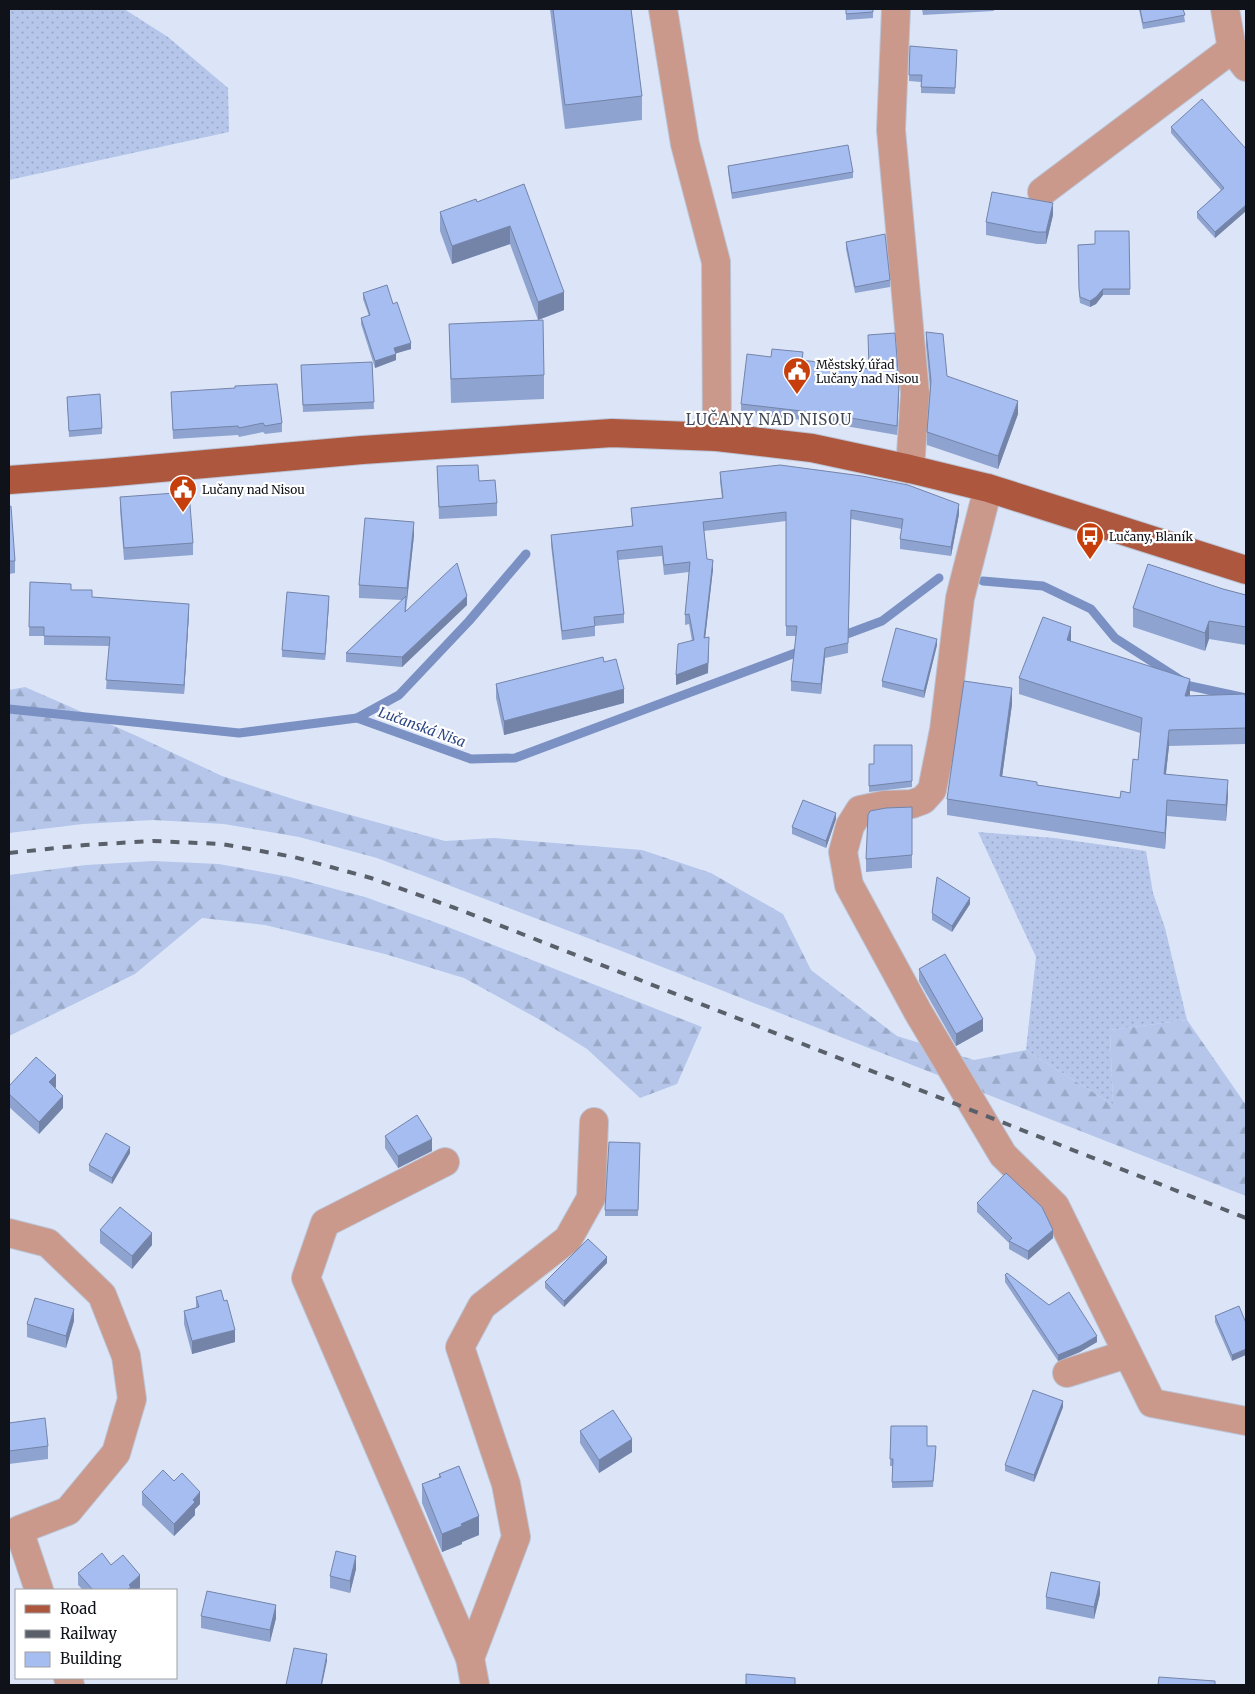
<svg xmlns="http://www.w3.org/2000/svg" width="1255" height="1694" font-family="Merriweather,serif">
	<defs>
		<pattern id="grass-dots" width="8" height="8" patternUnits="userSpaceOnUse" patternTransform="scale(1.25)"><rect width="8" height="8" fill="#b5c6ea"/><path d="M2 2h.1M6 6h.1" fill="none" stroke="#9aa9c8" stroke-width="1.8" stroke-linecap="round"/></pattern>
		<pattern id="forest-firs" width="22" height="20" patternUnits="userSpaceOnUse" patternTransform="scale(1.25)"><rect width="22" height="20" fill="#b5c6ea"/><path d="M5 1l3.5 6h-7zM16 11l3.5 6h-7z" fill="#9aa9c8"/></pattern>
	</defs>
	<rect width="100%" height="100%" fill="#dce5f8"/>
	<g fill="url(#grass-dots)">
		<path d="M9 9H124L168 37 228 88 229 132 9 180Z"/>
		<path d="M978 832 1054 838 1146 851 1153 893 1165 928 1187 1020 1110 1030 1113 1105 1026 1050 1036 957Z"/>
	</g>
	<g fill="url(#forest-firs)">
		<path d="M25 687 139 737 222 776 296 800 445 841 494 838 642 850 711 873 783 914 811 970 897 1036 974 1060 1026 1050 1113 1105 1110 1030 1187 1020 1246 1105V1196L619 950 377 858 299 837 224 824 153 820 83 824 9 833V690Z"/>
		<path d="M153 861 219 864 290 877 365 897 448 927 702 1027 677 1084 640 1098 587 1049 542 1021 464 978 385 954 265 925 202 918 135 974 9 1036V875L86 865Z"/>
	</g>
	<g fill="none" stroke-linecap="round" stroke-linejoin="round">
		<g stroke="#7b91c3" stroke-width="9">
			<path d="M983 581 1043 586 1091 609 1115 638 1190 686 1246 698"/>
			<path d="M839 637 882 621 939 578"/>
			<path d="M9 709 239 733 357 718 471 759 515 758 806 649"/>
			<path d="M357 718 399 695 469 621 526 554"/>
		</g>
		<g stroke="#bbc3d4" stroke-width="30">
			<g id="minor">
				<path d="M663 9 685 144 716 262 717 437"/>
				<path d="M896 9 891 130 915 393 910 469"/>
				<path d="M1225 9 1232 49 1246 67"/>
				<path d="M1042 192 1232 49"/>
				<path d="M988 488 960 598 944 730 932 790 923 800 912 804 884 805 860 810 850 826 843 852 849 885 918 1012 1003 1155 1055 1206 1152 1403 1246 1421"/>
				<path d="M445 1162 325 1223 306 1278 470 1658"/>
				<path d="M9 1233 48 1243 102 1295 126 1356 132 1399 116 1453 68 1511 19 1530 39 1590"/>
				<path d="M1067 1373 1127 1354"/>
				<path d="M68 1678 70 1685"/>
				<path d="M475 1685 470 1658 516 1537 506 1484 460 1347 482 1306 568 1239 591 1198 594 1122"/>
			</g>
		</g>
		<g stroke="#bbc3d4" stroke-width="30">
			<path id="major" d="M9 480 104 473 362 450 612 433 717 437 812 448 910 469 988 488 1246 570"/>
		</g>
		<use href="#minor" stroke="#ca998b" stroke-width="28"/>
		<use href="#major" stroke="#ac573e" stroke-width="28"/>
		<path stroke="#5a606a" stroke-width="4" stroke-dasharray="9 9" stroke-linecap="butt" d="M9 853 85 845 153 841 222 844 294 857 371 878 455 908 612 969 1246 1218"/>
	</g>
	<g fill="#8ea3cf">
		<path d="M550 9H631L642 96V120L565 129Z"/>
		<path d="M846 9H873V18L846 20Z"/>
		<path d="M922 9H994V11L923 15Z"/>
		<path d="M1139 9H1183L1185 22 1143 29Z"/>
		<path d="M910 46 957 56 955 94 921 93V82L909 81Z"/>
		<path d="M1171 127 1246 149V211L1215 238 1197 218V212L1221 190 1171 133Z"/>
		<path d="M728 166 853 172V178L732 199 728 172Z"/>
		<path d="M524 184 564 310 538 320 510 244 452 264 440 231V212L477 202Z"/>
		<path d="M1053 215 1046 244H1037L986 235V222Z"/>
		<path d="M1129 231 1130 295H1103L1096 304 1090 307 1080 303 1079 295 1078 245 1095 244Z"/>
		<path d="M846 242 890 280V287L855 293 846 249Z"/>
		<path d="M363 293 393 304 411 349 396 353V360L375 368 361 324V318L369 316 363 299Z"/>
		<path d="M449 324 544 375V399L451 403Z"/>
		<path d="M926 332 947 376 1018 414 998 469 927 445V432L930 389 926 345Z"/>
		<path d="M803 360 899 393 897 435 828 423 741 413V404Z"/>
		<path d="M372 362 374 409 303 412 301 372Z"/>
		<path d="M171 392 282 423V432L265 434 263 432 239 437 238 435 173 439Z"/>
		<path d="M67 397 102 428V434L69 437Z"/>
		<path d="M437 466 479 481 497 503V516L439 519Z"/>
		<path d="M720 472 959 514 951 556 900 549V539L902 529 851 519 848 653 825 658 821 694 791 691V681L796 636H786V521L704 531 707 559 713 569 705 638 708 673 676 685 692 641 689 624 685 625V615L689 572 664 575 662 556 618 560 624 614V623L595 626V636L562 640 551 545V535L632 526 631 508 722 498 720 482Z"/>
		<path d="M120 497 193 543V555L124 560 120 510Z"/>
		<path d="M9 507 15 561V573L9 574Z"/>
		<path d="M414 535 406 611 467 605 402 667 346 662V653L402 600 359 598V585Z"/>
		<path d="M30 582 71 590 92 597 189 613 184 694 106 689 109 646 44 645V636H29Z"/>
		<path d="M1223 589 1246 595V648V645L1209 639 1205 651 1133 627V608Z"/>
		<path d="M329 602 325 660 282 657V650Z"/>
		<path d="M1071 642 1190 695 1189 696 1246 702V744L1169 746 1166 774 1228 796 1226 821 1167 816 1165 849 947 815V799L1012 704 1002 777 1037 785 1120 798 1130 793 1138 760 1140 733 1019 694V678Z"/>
		<path d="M937 645 924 698 882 687V681Z"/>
		<path d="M604 662 624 703 504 735 496 698V684Z"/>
		<path d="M912 745V787L869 792V764H874Z"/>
		<path d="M912 807V868L866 872V859Z"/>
		<path d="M836 819 826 848 792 834V827Z"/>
		<path d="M970 904 952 932 932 920V913Z"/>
		<path d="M919 969 983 1031 956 1046 919 981Z"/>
		<path d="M9 1086 56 1087 55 1088 63 1108 39 1134 9 1107Z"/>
		<path d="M385 1136 432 1151 398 1168 385 1148Z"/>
		<path d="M640 1143 638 1216H605V1210Z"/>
		<path d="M130 1153 112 1184 89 1171V1165Z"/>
		<path d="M977 1203 1053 1238 1028 1260 1009 1249V1243L977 1212Z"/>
		<path d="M100 1230 152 1245 132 1269 100 1243Z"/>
		<path d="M607 1263 564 1307 545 1288V1282Z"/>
		<path d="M1005 1275 1097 1342 1080 1352 1058 1361 1005 1282Z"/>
		<path d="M196 1297 235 1342 192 1354 184 1324V1311L196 1308Z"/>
		<path d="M1239 1306 1232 1361 1215 1322V1316Z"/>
		<path d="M74 1321 66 1348 27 1337V1324Z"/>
		<path d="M1063 1407 1034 1482 1005 1471V1465Z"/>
		<path d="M9 1423 48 1446V1459L9 1464Z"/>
		<path d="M891 1426 927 1446 936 1453 933 1487 892 1488V1466H890Z"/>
		<path d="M580 1431 632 1452 599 1473 580 1443Z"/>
		<path d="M439 1474 479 1535 462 1542V1544L442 1552 422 1503V1484L439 1477Z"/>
		<path d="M174 1481 200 1504 195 1509V1515L174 1536 142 1505V1492Z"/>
		<path d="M111 1565 140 1588 137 1590H83L78 1585V1573Z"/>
		<path d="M356 1569 350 1593 330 1588V1576Z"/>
		<path d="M1100 1594 1094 1619 1046 1609V1597Z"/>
		<path d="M201 1616 276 1618 270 1642 201 1628Z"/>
	</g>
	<g fill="#7484a9">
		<path d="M1053 203V215L1046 244V232Z"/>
		<path d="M1246 205V211L1215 238V232Z"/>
		<path d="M510 226V244L452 264V246Z"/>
		<path d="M1103 289V295L1096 304 1090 307V301Z"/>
		<path d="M564 292V310L538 320V302Z"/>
		<path d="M411 343V349L394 354V348Z"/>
		<path d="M396 354V360L375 368V361Z"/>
		<path d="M899 384V393L897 435V426Z"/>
		<path d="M1018 401V414L998 469V456Z"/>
		<path d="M959 504V514L951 556V547Z"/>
		<path d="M414 522V535L407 600V588Z"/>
		<path d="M713 560V569L704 648V638Z"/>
		<path d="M329 596V602L325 660V654Z"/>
		<path d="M467 596V605L402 667V657Z"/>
		<path d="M189 604V613L184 694V685Z"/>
		<path d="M1209 621V639L1205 651V633Z"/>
		<path d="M1071 627V643L1067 640Z"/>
		<path d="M937 639V645L924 698V691Z"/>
		<path d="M709 647 708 673 676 685V675Z"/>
		<path d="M825 648V658L821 694V684Z"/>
		<path d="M1190 679V695L1185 712V696Z"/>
		<path d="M1012 688V704L1000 792V776Z"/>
		<path d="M624 689V703L504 735V721Z"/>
		<path d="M1169 730V746L1164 790V774Z"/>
		<path d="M1228 780V796L1226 821V805Z"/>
		<path d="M1167 800V816L1165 849V833Z"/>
		<path d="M836 813V819L826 848V841Z"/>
		<path d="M970 898V904L952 932V926Z"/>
		<path d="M983 1019V1031L956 1046V1034Z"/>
		<path d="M56 1075V1087L49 1095V1082Z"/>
		<path d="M63 1096V1108L39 1134V1122Z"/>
		<path d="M432 1139V1151L398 1168V1156Z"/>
		<path d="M130 1147V1153L112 1184V1178Z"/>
		<path d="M1053 1230V1238L1028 1260V1251Z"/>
		<path d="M152 1233V1245L132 1269V1256Z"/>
		<path d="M607 1257V1263L564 1307V1301Z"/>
		<path d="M74 1309V1321L66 1348V1336Z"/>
		<path d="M235 1330V1342L192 1354V1341Z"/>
		<path d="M1097 1336V1342L1080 1352 1058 1361V1355Z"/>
		<path d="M1246 1349V1355L1232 1361V1355Z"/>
		<path d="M1063 1401V1407L1034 1482V1475Z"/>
		<path d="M632 1439V1452L599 1473V1460Z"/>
		<path d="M200 1492V1504L195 1509V1515L174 1536V1524L193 1500Z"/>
		<path d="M479 1516V1535L462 1542V1544L442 1552V1534L461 1524Z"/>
		<path d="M356 1556V1569L350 1593V1581Z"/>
		<path d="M140 1575V1588L137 1590H127L129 1585Z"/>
		<path d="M1100 1582V1594L1094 1619V1607Z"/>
		<path d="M276 1605V1618L270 1642V1630Z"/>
		<path d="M327 1654V1661L322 1685H321Z"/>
	</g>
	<g fill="#a5bdf1" stroke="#7484a9">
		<path d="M553 9H631L642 96 565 105Z"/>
		<path d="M846 9H873V12L846 14Z"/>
		<path d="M1140 9H1183L1185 15 1143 23Z"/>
		<path d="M910 46 957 50 955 88 921 87 922 75H909Z"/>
		<path d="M1202 99 1246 149V205L1215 232 1197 212 1224 188 1171 127Z"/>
		<path d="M848 145 853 172 732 193 728 166Z"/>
		<path d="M524 184 564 292 538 302 510 226 452 246 440 212 476 199 477 202Z"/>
		<path d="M992 192 1053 203 1046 232H1037L986 222Z"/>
		<path d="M1095 231H1129L1130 289H1103L1096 297 1090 301 1080 297 1079 289 1078 245 1095 244Z"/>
		<path d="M885 234 890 280 855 287 846 242Z"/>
		<path d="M387 285 393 304 397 302 411 343 394 348 396 354 375 361 361 318 370 315 363 293Z"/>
		<path d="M543 320 544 375 451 379 449 324Z"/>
		<path d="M926 332 943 334 947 376 1018 401 998 456 927 432 931 381Z"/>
		<path d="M895 333 899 384 897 426 828 414 741 404 747 354 771 357 772 349 803 352 802 360 869 369 868 335Z"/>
		<path d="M372 362 374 402 303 405 301 365Z"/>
		<path d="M277 384 282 423 265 426 263 423 239 428 238 426 173 430 171 392 235 388V386Z"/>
		<path d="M100 394 102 428 69 431 67 397Z"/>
		<path d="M478 465 479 481 495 480 497 503 439 507 437 466Z"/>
		<path d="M780 465 862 476 908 485 959 504 951 547 900 539 903 519 851 510 848 643 825 648 821 684 791 681 797 626H786V512L703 522 707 559 713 560 704 638 709 637 708 663 676 675 678 644 694 640 689 614 685 615 690 562 664 565 662 546 617 551 624 614 594 617 595 626 562 631 551 535 633 526 631 508 723 498 720 472Z"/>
		<path d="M189 492 193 543 124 548 120 497Z"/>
		<path d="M11 506 15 561H9V507Z"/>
		<path d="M365 518 414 522 407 588 359 585Z"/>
		<path d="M457 563 467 596 402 657 346 653 406 596 405 612Z"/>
		<path d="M1148 564 1223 589 1246 595V630V627L1209 621 1205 633 1133 608Z"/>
		<path d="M30 582 71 584V590H92V597L189 604 184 685 106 680 110 637 44 636V627H29Z"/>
		<path d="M287 592 329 596 325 654 282 650Z"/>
		<path d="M1043 617 1071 627 1067 640 1190 679 1185 696 1245 694 1246 702V728L1169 730 1164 774 1228 780 1226 805 1167 800 1165 833 947 799 964 681 1012 688 1000 776 1037 782V785L1120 798 1121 791 1130 793 1133 759 1138 760 1142 718 1019 678Z"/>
		<path d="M896 628 937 639 924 691 882 681Z"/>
		<path d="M603 657 604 662 616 659 624 689 504 721 496 684Z"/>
		<path d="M874 745H912V781L869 786V764H874Z"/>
		<path d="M803 800 836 813 826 841 792 827Z"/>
		<path d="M912 807V855L866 859 868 815 870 811 886 808Z"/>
		<path d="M937 877 970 898 952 926 932 913Z"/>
		<path d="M945 954 983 1019 956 1034 919 969Z"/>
		<path d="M36 1057 56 1075 49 1082 63 1096 39 1122 9 1094V1086Z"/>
		<path d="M417 1115 432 1139 398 1156 385 1136Z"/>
		<path d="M106 1133 130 1147 112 1178 89 1165Z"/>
		<path d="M609 1142 640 1143 638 1210H605Z"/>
		<path d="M1006 1173 1042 1207 1053 1230 1028 1251 1009 1241 1012 1238 977 1203Z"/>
		<path d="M120 1207 152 1233 132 1256 100 1230Z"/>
		<path d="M588 1239 607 1257 564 1301 545 1282Z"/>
		<path d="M1007 1273 1049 1305 1069 1292 1097 1336 1080 1346 1058 1355 1005 1275Z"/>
		<path d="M221 1290 224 1301 227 1300 235 1330 192 1341 184 1311 199 1307 196 1297Z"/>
		<path d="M35 1298 74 1309 66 1336 27 1324Z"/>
		<path d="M1239 1306 1246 1323V1349L1232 1355 1215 1316Z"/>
		<path d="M1033 1390 1063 1401 1034 1475 1005 1465Z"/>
		<path d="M613 1410 632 1439 599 1460 580 1431Z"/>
		<path d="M45 1418 48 1446 9 1451V1423Z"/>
		<path d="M891 1426H927V1446H936L933 1481 892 1482 893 1459H890Z"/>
		<path d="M459 1466 479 1516 461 1524 462 1526 442 1534 422 1484 441 1477 439 1474Z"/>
		<path d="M163 1470 174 1481 182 1473 200 1492 193 1500 195 1502 174 1524 142 1492Z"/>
		<path d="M336 1551 356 1556 350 1581 330 1576Z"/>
		<path d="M102 1553 111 1565 123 1555 140 1575 129 1585 131 1587 127 1590H93L78 1573Z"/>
		<path d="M1051 1572 1100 1582 1094 1607 1046 1597Z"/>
		<path d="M207 1591 276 1605 270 1630 201 1616Z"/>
		<path d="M294 1648 327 1654 321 1685H286Z"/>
		<path d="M746 1674 795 1678V1685H746Z"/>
		<path d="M1159 1677 1215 1681V1685H1158Z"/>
	</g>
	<defs>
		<g id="civic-pin" transform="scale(1.4375)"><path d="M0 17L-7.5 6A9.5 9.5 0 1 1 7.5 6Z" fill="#c53e0b" stroke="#fff"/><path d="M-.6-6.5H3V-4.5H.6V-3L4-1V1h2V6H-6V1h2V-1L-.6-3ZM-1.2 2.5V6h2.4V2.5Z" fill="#fff"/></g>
		<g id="bus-pin" transform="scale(1.4375)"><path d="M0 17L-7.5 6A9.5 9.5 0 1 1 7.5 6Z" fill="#c53e0b" stroke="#fff"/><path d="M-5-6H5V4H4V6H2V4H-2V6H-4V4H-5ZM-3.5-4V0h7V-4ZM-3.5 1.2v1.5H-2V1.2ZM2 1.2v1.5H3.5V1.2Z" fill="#fff"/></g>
	</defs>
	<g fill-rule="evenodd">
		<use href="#civic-pin" x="797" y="371"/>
		<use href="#civic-pin" x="183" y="489"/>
		<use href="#bus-pin" x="1090" y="536"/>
	</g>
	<g text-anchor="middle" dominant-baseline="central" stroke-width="4.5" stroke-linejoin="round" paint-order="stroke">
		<g font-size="12" fill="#0f1218" stroke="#fff" text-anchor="start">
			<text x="816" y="364">Městský úřad<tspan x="816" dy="14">Lučany nad Nisou</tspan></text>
			<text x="202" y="489">Lučany nad Nisou</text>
			<text x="1109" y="536">Lučany, Blaník</text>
		</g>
		<g font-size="14" font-style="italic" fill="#2d4685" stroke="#fff">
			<text transform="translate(422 727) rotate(20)">Lučanská Nisa</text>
		</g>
		<g font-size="15" letter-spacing="1" fill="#404756" stroke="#fff">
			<text x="769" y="419">LUČANY NAD NISOU</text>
		</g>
	</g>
	<rect width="1255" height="1694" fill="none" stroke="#0f1218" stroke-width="20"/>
	<rect x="15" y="1589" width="162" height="90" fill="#ffffff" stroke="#9fa0a3"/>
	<rect x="25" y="1605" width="25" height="8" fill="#ac573e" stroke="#9fa0a3"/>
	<text x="60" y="1614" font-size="15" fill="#0f1218">Road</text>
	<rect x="25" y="1630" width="25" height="8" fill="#5a606a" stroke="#9fa0a3"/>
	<text x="60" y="1639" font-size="15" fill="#0f1218">Railway</text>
	<rect x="25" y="1652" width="25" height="15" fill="#a5bdf1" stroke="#9fa0a3"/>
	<text x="60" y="1664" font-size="15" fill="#0f1218">Building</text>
</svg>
